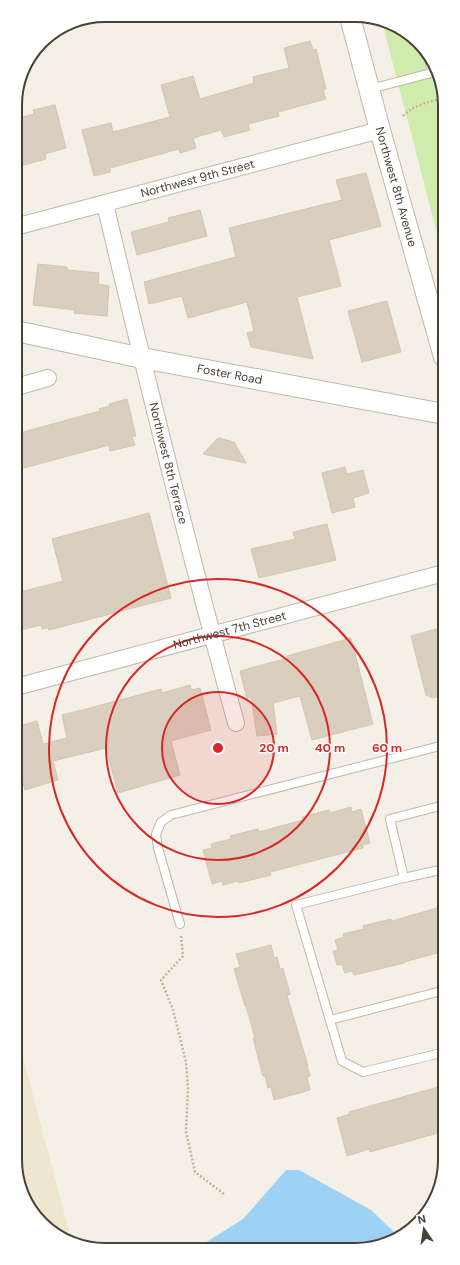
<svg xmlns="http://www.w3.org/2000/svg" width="460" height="1265" font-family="'DM Sans',sans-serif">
	<rect width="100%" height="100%" fill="#f5f0e7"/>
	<path fill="#efe6cf" d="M17 1034 71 1239 42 1224 17 1178Z"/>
	<path fill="#cfecac" d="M382 22 418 41 443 87V256Z"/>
	<path fill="#9ed1f6" d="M286 1170H299L371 1210 394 1232 395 1235 373 1248H197L243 1219Z"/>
	<g fill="#dacfbe" stroke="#d3c4ae">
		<path d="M310 41 313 50 316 49 326 89 323 90 326 99 278 112 279 116 248 124 250 130 224 137 221 130 193 138 196 148 180 153 179 149 110 168V172L94 176 82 130 111 123 113 132 170 117 161 85 193 76 200 99 254 83 253 77 289 68 284 48Z"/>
		<path d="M55 105 66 148 45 154 46 159 20 166 17 156 15 157V119L34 114 33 110Z"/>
		<path d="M366 173 381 226 329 240 341 286 297 297 313 359 251 347 247 333 254 331 247 302 188 318 182 296 149 304 144 282 236 257 229 228 342 200 336 180Z"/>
		<path d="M200 210 207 236 137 255 131 232 169 222 168 218Z"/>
		<path d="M38 264 67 267V270L99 273 98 284 109 286 107 316 74 313 75 310 33 305Z"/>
		<path d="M387 301 401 352 362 362 348 311Z"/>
		<path d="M127 399 136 436 132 437 135 445 110 451 109 445 16 470V434L100 411 99 409 110 406 109 404Z"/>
		<path d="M218 438 234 442 246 463 203 454Z"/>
		<path d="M345 467 347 474 363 470 369 493 353 498 355 507 332 513 322 473Z"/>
		<path d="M149 513 171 598 49 630 48 628 42 629 41 625 16 631V593L63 581 52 539Z"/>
		<path d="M327 524 336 560 259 578 251 549 295 539 293 532Z"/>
		<path d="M444 627V695L432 698 426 695 411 636Z"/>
		<path d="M351 638 373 724 312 740 300 696 273 703 277 734 257 736 251 697 247 699 240 671 288 658 287 656Z"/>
		<path d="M190 685 191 690 200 688 211 730 171 741 180 775 118 793 106 748 53 761 58 780 25 790 16 759V727L37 721 43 744 67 738 62 715 90 708 161 689 162 693Z"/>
		<path d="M351 807 352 812 361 809 370 843 362 845 363 848 270 872 271 875 239 883 238 881 223 885 222 881 212 884 203 850 212 848 211 844 231 839 230 836 258 829 259 832 303 820 302 817 329 810 330 813Z"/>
		<path d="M444 906V951L404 962V963L354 975 352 971 345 973 342 964 337 965 333 951 338 950 335 940 344 937 343 934 364 929 363 926 391 919 392 921Z"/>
		<path d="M271 945 274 958 277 957 280 969 283 968 290 994 287 995 308 1066H307L310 1076 307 1077 310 1090 274 1100 271 1087 268 1088 265 1076H263L253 1038H255L246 1006H245L234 969 240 967 236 954Z"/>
		<path d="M442 1086 445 1097V1131L370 1152 369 1149 347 1156 337 1118 350 1114 349 1112Z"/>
	</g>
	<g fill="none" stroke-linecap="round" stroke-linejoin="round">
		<g stroke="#c1b8a8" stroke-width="10">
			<g id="service">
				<path d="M430 64 433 72"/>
				<path d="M370 89 435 72"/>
				<path d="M444 805 390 819 404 878 296 905 342 1061 363 1072 445 1052"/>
				<path d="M404 878 444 869"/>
				<path d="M180 924 158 848 156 834 161 822 171 815 444 745"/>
				<path d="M330 1020 445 990"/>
			</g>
		</g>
		<g stroke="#c1b8a8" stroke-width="18">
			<g id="minor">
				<path id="s1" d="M105 204C146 377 189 551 236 723"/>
				<path id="s2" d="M15 227 380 130"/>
				<path d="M16 387 48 378"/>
				<path id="s3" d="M16 687 444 573"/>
			</g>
		</g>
		<g stroke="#c1b8a8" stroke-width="22">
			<g id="tertiary">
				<path id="s4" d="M350 17 380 130 444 357"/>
				<path id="s5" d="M16 331 142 358 444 414"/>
			</g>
		</g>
		<g stroke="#c4b598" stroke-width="2.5" stroke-dasharray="2 2" stroke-linecap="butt">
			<path d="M403 116C414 105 428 102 443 98"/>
			<path d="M181 936 183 956 161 980 173 1010 186 1062 188 1088 186 1132 195 1172 224 1194"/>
		</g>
		<use href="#service" stroke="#fff" stroke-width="8"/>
		<use href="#minor" stroke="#fff" stroke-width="16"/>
		<use href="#tertiary" stroke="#fff" stroke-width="20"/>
	</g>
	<circle cx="218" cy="748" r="56" fill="#d62828" fill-opacity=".12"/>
	<g fill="none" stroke="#d62828" stroke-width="2">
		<circle cx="218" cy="748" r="56"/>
		<circle cx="218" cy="748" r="112"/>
		<circle cx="218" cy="748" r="169"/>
	</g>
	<g text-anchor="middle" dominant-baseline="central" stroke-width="3" stroke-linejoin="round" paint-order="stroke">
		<g font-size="12" fill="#484135" stroke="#fff">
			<text stroke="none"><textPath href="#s2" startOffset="189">Northwest 9th Street</textPath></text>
			<text stroke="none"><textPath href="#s4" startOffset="176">Northwest 8th Avenue</textPath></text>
			<text stroke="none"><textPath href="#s5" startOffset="218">Foster Road</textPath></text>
			<text stroke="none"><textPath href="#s1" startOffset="267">Northwest 8th Terrace</textPath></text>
			<text stroke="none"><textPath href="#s3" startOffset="221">Northwest 7th Street</textPath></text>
		</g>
	</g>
	<path d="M0 0H460V1265H0ZM105 22H355A83 83 0 0 1 438 105V1160A83 83 0 0 1 355 1243H105A83 83 0 0 1 22 1160V105A83 83 0 0 1 105 22Z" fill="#fff" fill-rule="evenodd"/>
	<path fill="none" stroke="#484135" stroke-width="2" d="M105 22H355A83 83 0 0 1 438 105V1160A83 83 0 0 1 355 1243H105A83 83 0 0 1 22 1160V105A83 83 0 0 1 105 22Z"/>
	<circle cx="218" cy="748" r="6" fill="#d62828" stroke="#fff" stroke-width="2"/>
	<g font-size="12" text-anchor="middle" font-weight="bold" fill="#d62828" stroke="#fff" stroke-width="3" stroke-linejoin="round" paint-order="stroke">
		<text x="274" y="752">20 m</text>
		<text x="330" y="752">40 m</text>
		<text x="387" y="752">60 m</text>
	</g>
	<g transform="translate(424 1229) rotate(347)" stroke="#ffffff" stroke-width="3" paint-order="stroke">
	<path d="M0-3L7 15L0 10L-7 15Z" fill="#484135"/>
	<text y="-6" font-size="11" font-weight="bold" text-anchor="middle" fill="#484135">N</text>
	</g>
</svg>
